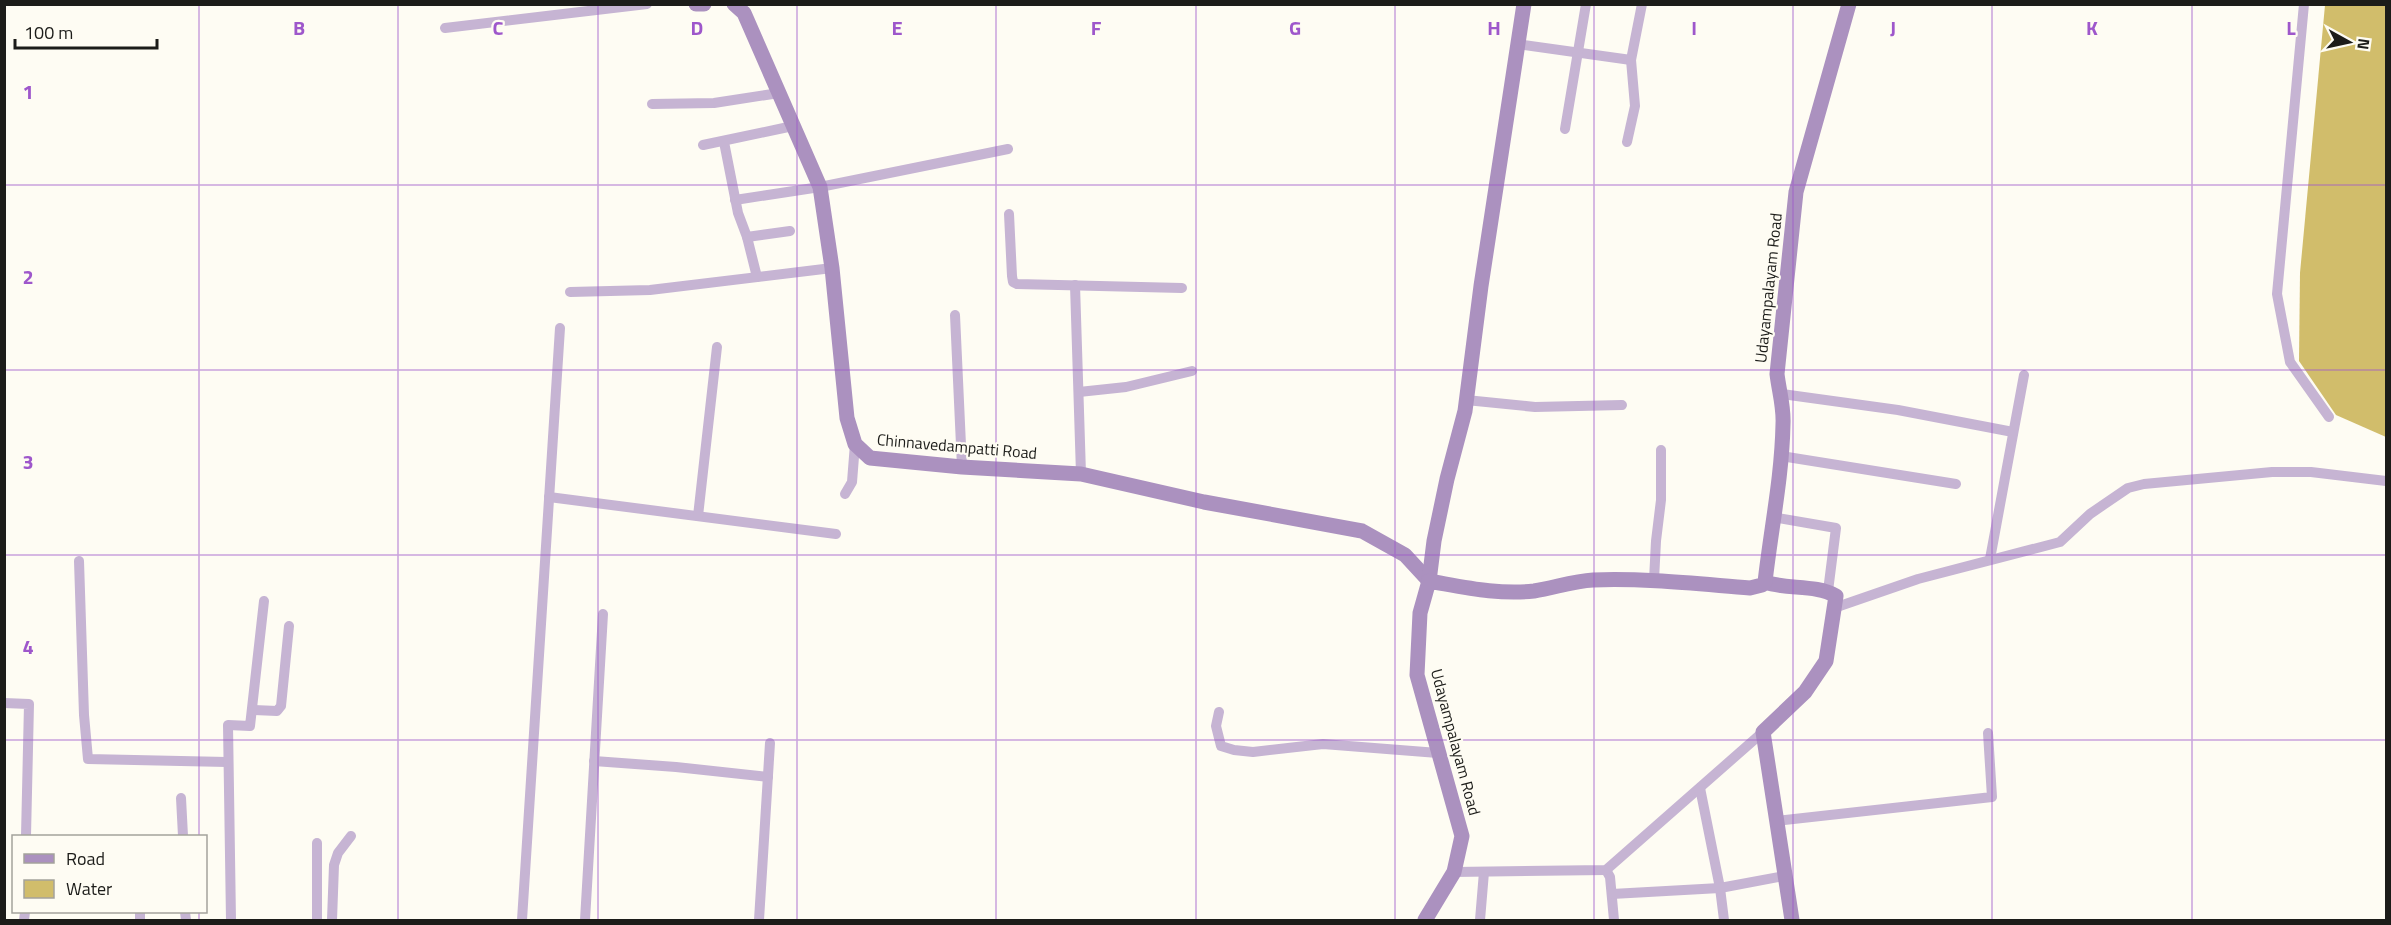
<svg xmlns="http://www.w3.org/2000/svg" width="2391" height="925" font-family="'Titillium Web',sans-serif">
	<rect width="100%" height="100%" fill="#fefcf3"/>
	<path fill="#d1bd6b" d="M2325 5H2386V437L2336 415 2299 361 2300 273Z"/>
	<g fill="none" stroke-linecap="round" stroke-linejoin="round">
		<g stroke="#c6b4d3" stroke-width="10">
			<path d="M2304 4 2277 294 2290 362 2329 417"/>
			<path d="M445 28 647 4"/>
			<path d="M1517 44 1631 60"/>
			<path d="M652 104 714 103 779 93"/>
			<path d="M1565 129 1586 4"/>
			<path d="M724 142 738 213 747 237 757 277"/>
			<path d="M1627 142 1635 106 1631 60 1642 4"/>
			<path d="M703 145 793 126"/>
			<path d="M735 200 820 187 1008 149"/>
			<path d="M1009 214 1012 276 1013 282 1017 284 1182 288"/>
			<path d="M747 237 790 231"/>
			<path d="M1075 285 1081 474"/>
			<path d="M570 292 650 290 832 268"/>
			<path d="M955 315 962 467"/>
			<path d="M1079 392 1126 387 1192 371"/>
			<path d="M1782 394 1898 410 2013 432"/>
			<path d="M1466 400 1535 407 1622 405"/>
			<path d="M1781 456 1956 484"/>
			<path d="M845 494 852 482 855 444"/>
			<path d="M549 497 836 534"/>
			<path d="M698 516 717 347"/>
			<path d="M1772 517 1836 528 1828 591"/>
			<path d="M1990 559 2024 375"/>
			<path d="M79 561 84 715 88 759 227 762"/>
			<path d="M1654 580 1656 541 1661 500V450"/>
			<path d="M1834 608 1918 579 2060 542 2090 514 2128 488 2144 484 2272 472H2311L2386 481"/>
			<path d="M4 703 29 704 26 836"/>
			<path d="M253 710 277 711 281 706 289 626"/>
			<path d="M1219 712 1216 726 1221 746 1234 750 1253 752 1323 744 1438 753"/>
			<path d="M594 761 676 767 768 777"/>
			<path d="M1700 788 1720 888 1724 920"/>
			<path d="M181 798 183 836"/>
			<path d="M1775 821 1992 797 1988 733"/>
			<path d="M317 843V920"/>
			<path d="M1606 870 1610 877 1614 920"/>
			<path d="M1454 872 1606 870 1763 732"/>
			<path d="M1612 894 1720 888 1784 876"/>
			<path d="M140 912V920"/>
			<path d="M185 912 186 920"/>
			<path d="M24 920 25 912"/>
			<path d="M231 920 228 725 250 726 264 601"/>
			<path d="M332 920 334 865 338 853 351 836"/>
			<path d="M522 920 560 328"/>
			<path d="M585 920 603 614"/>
			<path d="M759 920 770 743"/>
			<path d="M1480 920 1484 872"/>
		</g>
		<g stroke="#ab91bf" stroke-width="15">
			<path d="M696 4H704"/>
			<path d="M734 4 744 13 820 187 832 268 847 418 855 444 870 458 962 467 1081 474 1204 502 1362 531 1405 555 1429 581"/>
			<path d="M1429 581 1434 541 1447 479 1465 411 1481 286 1524 4"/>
			<path d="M1765 582C1787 590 1815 584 1836 596L1826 661 1805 692 1763 732 1792 920"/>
			<path d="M1425 920 1454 872 1462 836 1417 675 1420 613 1429 581C1464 587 1498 595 1534 591 1554 588 1573 581 1593 580 1645 578 1698 584 1750 588L1762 585 1765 582C1771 529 1782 477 1783 424 1784 407 1779 391 1777 374L1796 192 1849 4"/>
		</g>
	</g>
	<path fill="none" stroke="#9e57cb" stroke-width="1.5" stroke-opacity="0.55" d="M199 4V836M398 4V920M598 4V920M797 4V920M996 4V920M1196 4V920M1395 4V920M1594 4V920M1793 4V920M1992 4V920M2192 4V920M4 185H2386M4 370H2386M4 555H2386M4 740H2386M199 912V920"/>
	<g text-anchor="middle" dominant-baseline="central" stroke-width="4.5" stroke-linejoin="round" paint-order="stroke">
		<g font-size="16" fill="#1c1c19" stroke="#fefcf3">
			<text transform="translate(1768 288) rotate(-84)">Udayampalayam Road</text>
			<text transform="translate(957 446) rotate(5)">Chinnavedampatti Road</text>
			<text transform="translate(1456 742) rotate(75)">Udayampalayam Road</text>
		</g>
	</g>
	<g font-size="20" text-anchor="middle" font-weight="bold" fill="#9e57cb" stroke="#fefcf3" stroke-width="4.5" stroke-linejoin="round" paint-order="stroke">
		<text x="299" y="35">B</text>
		<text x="498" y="35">C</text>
		<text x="697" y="35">D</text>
		<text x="897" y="35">E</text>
		<text x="1096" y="35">F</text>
		<text x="1295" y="35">G</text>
		<text x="1494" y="35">H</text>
		<text x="1694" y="35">I</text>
		<text x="1893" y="35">J</text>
		<text x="2092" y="35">K</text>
		<text x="2291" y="35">L</text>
		<text x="28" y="99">1</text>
		<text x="28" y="284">2</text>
		<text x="28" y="469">3</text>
		<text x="28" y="654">4</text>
	</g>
	<rect width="2391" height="925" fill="none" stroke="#1c1c19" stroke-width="12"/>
	<rect x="12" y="835" width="195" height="78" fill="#fefcf3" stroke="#a4a29c" stroke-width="1.5"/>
	<rect x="24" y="854" width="30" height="9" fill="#ab91bf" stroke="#a4a29c" stroke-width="1.5"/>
	<text x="66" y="865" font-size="18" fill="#1c1c19">Road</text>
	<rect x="24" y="880" width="30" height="18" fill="#d1bd6b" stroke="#a4a29c" stroke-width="1.5"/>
	<text x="66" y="895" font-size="18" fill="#1c1c19">Water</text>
	<g transform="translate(2349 42) rotate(98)" stroke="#fefcf3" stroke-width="4.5" paint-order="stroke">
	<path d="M0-4.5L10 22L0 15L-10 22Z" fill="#1c1c19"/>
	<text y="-9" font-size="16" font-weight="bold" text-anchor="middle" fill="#1c1c19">N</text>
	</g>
	<path d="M15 39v9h142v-9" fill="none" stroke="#1c1c19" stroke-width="3"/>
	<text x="24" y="39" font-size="18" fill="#1c1c19" stroke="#fefcf3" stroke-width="4.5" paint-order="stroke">100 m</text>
</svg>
